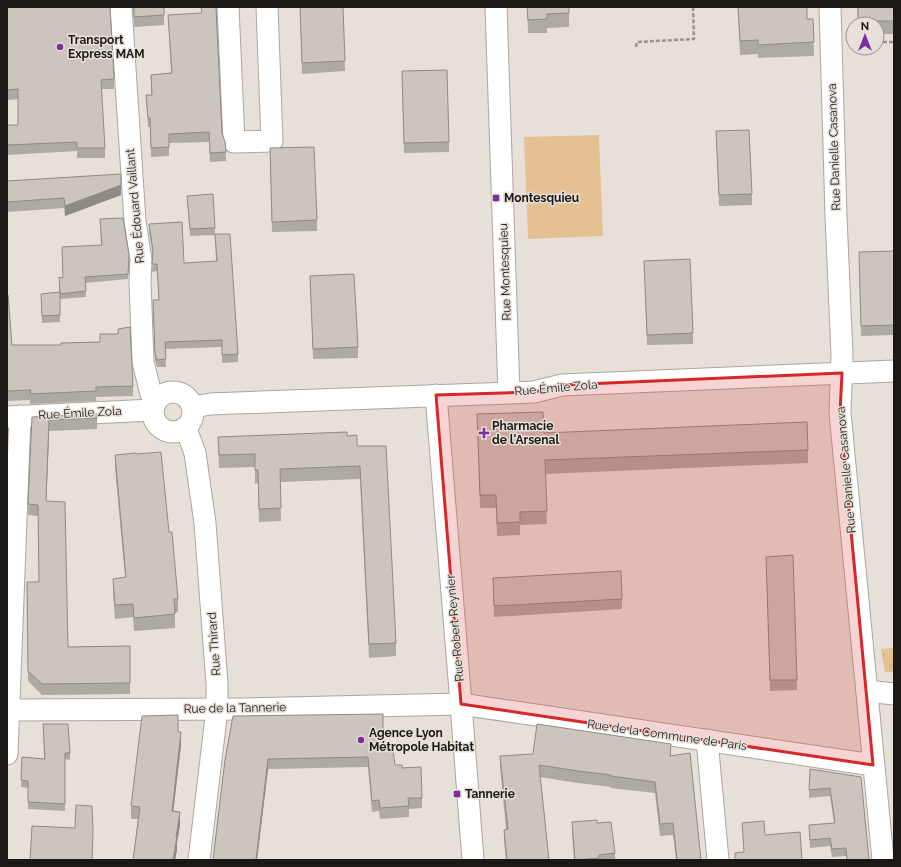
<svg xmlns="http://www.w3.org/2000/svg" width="901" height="867" font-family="Raleway,sans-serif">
	<defs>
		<pattern id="grass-tufts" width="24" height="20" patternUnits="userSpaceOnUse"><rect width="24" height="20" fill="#e5c093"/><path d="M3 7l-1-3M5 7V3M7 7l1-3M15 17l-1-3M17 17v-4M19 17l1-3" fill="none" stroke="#c4a47e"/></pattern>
	</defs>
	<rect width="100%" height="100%" fill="#e7e0d9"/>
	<path fill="url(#grass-tufts)" d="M894 648V672H885L881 649Z"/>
	<path fill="#e5c093" d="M599 135 603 236 528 239 524 137Z"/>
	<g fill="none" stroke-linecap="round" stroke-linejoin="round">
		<g stroke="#ada69f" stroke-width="23">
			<g id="minor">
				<path d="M121 7 135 221 141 260 140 282 143 362 150 390 154 403"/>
				<path d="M228 7 234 142 272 141 267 7"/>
				<path d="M496 7 509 393"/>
				<path d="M830 7 836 216 842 355 840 413 883 860"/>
				<circle cx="173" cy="412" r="20"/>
				<path d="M436 395 461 704 473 860"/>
				<path d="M194 407 210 404 534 392 562 385 894 371"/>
				<path d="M7 417 153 410"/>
				<path d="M186 429 195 453 205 523 217 684V709L199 860"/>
				<path d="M867 691 894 694"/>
				<path d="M9 710 248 709 461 704 873 765"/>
				<path d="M707 740 718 860"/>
				<path d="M7 754 20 416"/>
			</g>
		</g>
		<g stroke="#99948f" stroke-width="2.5" stroke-dasharray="4 2" stroke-linecap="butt">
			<path d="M877 42H894"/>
			<path d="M636 47 637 42 694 39 693 7"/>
		</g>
		<use href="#minor" stroke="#fff" stroke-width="21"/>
	</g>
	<g fill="#afa9a3">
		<path d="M7 7 114 79V89H101L105 148V158H77V151L7 155V125H18V99L7 100Z"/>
		<path d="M133 7H164V25L134 27Z"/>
		<path d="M201 7H216L222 133 226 152V161L210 162 209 142 169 143V156L151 157 150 127H148L146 95H151V75L171 73 168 15 201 13Z"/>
		<path d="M300 7H343L345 71 302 74Z"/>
		<path d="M527 7H569V27L547 28V33H528Z"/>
		<path d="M738 7H807V19H813L814 56 758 58V54L740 55Z"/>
		<path d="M857 7H894V34H877V24H858Z"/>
		<path d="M402 82 449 142V152L404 153Z"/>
		<path d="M716 131 752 194V205L719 206Z"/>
		<path d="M270 148 317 220V231L272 232Z"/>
		<path d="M7 181 121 195 65 216 64 208 7 212Z"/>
		<path d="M187 196 215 228V235L190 236Z"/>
		<path d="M100 219 129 255 128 279 85 283 86 297 60 299 59 283 101 245Z"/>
		<path d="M149 224 184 263 216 261 215 234 238 354V362L222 363V347L165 349 166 367H157L155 360 153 308 159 300 157 271 152 272 153 257 149 231Z"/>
		<path d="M894 251V335L861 336 859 262Z"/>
		<path d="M644 261 693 333V344L647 345Z"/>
		<path d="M310 276 358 347V358L313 359Z"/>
		<path d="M60 292V322L42 323 41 294Z"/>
		<path d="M7 295 12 345H61L100 342 118 334V329L133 386V396L96 397V401L30 404V400L7 401Z"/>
		<path d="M97 414V429L49 431 46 501 68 647 130 646V694L42 695 28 681 27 582H39L38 516 28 515 32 417Z"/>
		<path d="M477 414 544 433 808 450V463L545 474 547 524 520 525V535L497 536 496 508H480Z"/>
		<path d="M347 436 357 446 396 643V656L369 658 360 479 280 482 281 521 259 522 258 483 255 484V467L219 468 218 437Z"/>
		<path d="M136 454 169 532 178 599V612L175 613V628L134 631 133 617 115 619 113 592V579L125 577 115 468V455Z"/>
		<path d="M766 557 797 680V690L770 691Z"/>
		<path d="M493 578 622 599V609L494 617Z"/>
		<path d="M43 724 70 753V760L65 759V811L28 809V788L21 787 22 757 44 759Z"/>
		<path d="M178 732 181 745 173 811 180 825 177 843V850L175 860H133L138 819H131V806Z"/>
		<path d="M383 746 395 765 402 768 422 798V808L409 809V817L380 819 379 811 372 812 368 767 268 769 257 860H213L225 760Z"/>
		<path d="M671 755 701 860H676L673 835 660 836 655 793 611 788V787L578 783 540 777 549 860H506L504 841V830L506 829 500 767V756Z"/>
		<path d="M861 777 869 860H846V856L832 857 830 846 810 848 809 825 834 823 830 796 809 798V790Z"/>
		<path d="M572 822 597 823 615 853V860H574L572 833Z"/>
	</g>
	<g fill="#8e8a84">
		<path d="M121 185V195L65 216V206Z"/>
		<path d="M49 420V431L46 512V501Z"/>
		<path d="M181 732V745L172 823V811Z"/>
		<path d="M671 744V756H670Z"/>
		<path d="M268 759V769L257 860H256Z"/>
		<path d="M180 812V825L177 843V850L175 860H173L176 837Z"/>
	</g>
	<g fill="#cbc5bd" stroke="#8e8a84">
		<path d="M7 7H110L114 79 101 80 105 148H77V142L7 145V125H18V89L7 90Z"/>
		<path d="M134 7H164V15L134 17Z"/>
		<path d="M201 7H216L222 133 224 139 225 141 226 152 210 153 209 132 169 134V147L151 148 150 118H148L146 95H152L151 75 172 73 168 15 202 13Z"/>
		<path d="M300 7H343L345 61 302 63Z"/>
		<path d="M527 7H569V13L547 14V19L528 20Z"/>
		<path d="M738 7H807V19H813L814 42 758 45V40L740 41Z"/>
		<rect x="858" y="7" width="36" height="14"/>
		<path d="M447 70 449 142 404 143 402 71Z"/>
		<path d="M749 130 752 194 719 195 716 131Z"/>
		<path d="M314 147 317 220 272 222 270 148Z"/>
		<path d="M121 174V185L65 206 64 198 7 202V181Z"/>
		<path d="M213 194 215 228 190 229 187 196Z"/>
		<path d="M123 218 129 255 128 274 85 277 86 291 60 294 59 277 63 278 62 247 102 245 100 219Z"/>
		<path d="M182 222 184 263 217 261 215 234H230L238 354 222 355V340L165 342 166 359 157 360 155 353 153 300H159L157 264H152L153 251 149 224Z"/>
		<path d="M894 251V325L861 326 859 252Z"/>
		<path d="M690 259 693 333 647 335 644 261Z"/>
		<path d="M354 274 358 347 313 349 310 276Z"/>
		<path d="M60 292V315L42 316 41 294Z"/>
		<path d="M7 295H8L12 345H61V343L100 342V334H118V329L130 327 133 386 96 387V391L30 394 31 390 7 391Z"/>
		<path d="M543 412 544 433 807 422 808 450 545 460 547 511 520 512V522L497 523 496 495H480L477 414Z"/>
		<path d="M97 414V418L49 420 46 501 65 502 68 647 130 646V683L42 684 28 671 27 582H39L38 505 28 504 32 417Z"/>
		<path d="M347 432V436L357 435V446H386L396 643 369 644 360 466 280 469 281 508 259 509 258 470H255V454L219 455 218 437Z"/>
		<path d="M161 452 169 532H172L178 599H174L175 614 134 618 133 604 115 605 113 579 126 577 115 455 136 453V454Z"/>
		<path d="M793 555 797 680H770L766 557Z"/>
		<path d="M621 571 622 599 494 606 493 578Z"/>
		<path d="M383 714V746L393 750 395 765H402V768L421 767 422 798H408L409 806 380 808 379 800 372 801 368 757 268 759 256 860H213L225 760 233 716Z"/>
		<path d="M178 715V732H181L172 811 180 812 176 837H177L173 860H133L140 807 131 806 142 716Z"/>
		<path d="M43 724H68L70 753H65V804L28 802V781L21 780 22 757 45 759Z"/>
		<path d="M537 724 671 744 670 756 690 753 701 860H677L673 823 660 824 655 782 611 776V775L578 771 539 765 549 860H507L504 830 508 829 500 756 533 754Z"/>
		<path d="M810 769 861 777 869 860H847L846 848 832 849 830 838 810 840 809 825 835 823 830 788 809 790Z"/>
		<path d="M76 805 92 806 93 831 92 860H30L32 826 75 828Z"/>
		<path d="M597 820V823L611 822 615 853 599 855V858L575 860 572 822Z"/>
		<path d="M764 821 765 835 800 832 802 860H735V853L744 852 742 823Z"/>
	</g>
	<path fill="#d62828" fill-opacity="0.2" stroke="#d62828" stroke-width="3" stroke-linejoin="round" d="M842 373 840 413 873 765 461 704 436 395 534 392 562 385Z"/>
	<g fill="#7a2fa0" stroke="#e7e0d9" stroke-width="1.5">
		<circle cx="60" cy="47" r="4"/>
		<rect x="492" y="194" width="8" height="8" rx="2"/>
		<path d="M482 427h4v4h4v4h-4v4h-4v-4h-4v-4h4z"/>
		<circle cx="361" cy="740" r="4"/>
		<rect x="453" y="790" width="8" height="8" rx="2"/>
	</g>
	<g text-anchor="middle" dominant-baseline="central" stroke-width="3" stroke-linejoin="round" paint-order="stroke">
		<g font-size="12" font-weight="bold" fill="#1b1816" stroke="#e7e0d9" text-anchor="start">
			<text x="68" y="40">Transport<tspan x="68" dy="14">Express MAM</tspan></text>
			<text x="504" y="198">Montesquieu</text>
			<text x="492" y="426">Pharmacie<tspan x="492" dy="14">de l'Arsenal</tspan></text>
			<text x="369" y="733">Agence Lyon<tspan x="369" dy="14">Métropole Habitat</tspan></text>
			<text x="465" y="794">Tannerie</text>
		</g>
		<g font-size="12" fill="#1b1816" stroke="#e7e0d9">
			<text transform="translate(834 147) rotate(-92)">Rue Danielle Casanova</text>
			<text transform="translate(135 206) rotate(-95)">Rue Édouard Vaillant</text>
			<text transform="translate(505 272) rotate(-92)">Rue Montesquieu</text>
			<text transform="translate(556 388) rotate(-5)">Rue Émile Zola</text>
			<text transform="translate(80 413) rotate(-3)">Rue Émile Zola</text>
			<text transform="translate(846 470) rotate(-95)">Rue Danielle Casanova</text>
			<text transform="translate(455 628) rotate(-95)">Rue Robert Reynier</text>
			<text transform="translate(214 644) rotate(-94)">Rue Thirard</text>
			<text transform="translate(235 708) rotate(-1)">Rue de la Tannerie</text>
			<text transform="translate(667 735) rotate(8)">Rue de la Commune de Paris</text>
		</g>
	</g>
	<rect width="901" height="867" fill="none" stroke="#1b1816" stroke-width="16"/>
	<g transform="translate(865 36)"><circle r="19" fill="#e7e0d9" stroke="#95908b"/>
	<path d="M0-3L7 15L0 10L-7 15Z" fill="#7a2fa0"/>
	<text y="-6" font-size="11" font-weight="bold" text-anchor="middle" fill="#1b1816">N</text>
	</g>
</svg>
